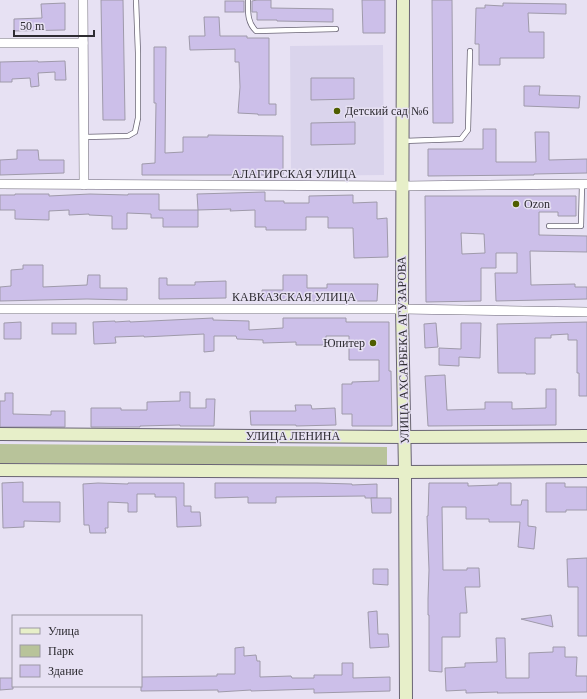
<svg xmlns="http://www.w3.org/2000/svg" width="587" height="699" font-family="Georgia,serif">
	<rect width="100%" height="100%" fill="#e7e1f3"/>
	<path fill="#dad4ec" d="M383 45 384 175 291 176 290 46Z"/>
	<path fill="#b8c39a" d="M0 444 387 447V466L0 463Z"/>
	<g fill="#ccbfe9" stroke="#9f9aaa" fill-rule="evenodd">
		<path d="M101 0H123L125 120H103Z"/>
		<path d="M257 0H271V8L333 9V22L277 21V20H257V12H252V1Z"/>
		<path d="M362 0H385V33H363Z"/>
		<path d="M432 0H452L453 123H433Z"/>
		<rect x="225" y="1" width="19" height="11"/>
		<path d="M65 3V30L14 31V19L42 18 41 4Z"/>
		<path d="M503 3 566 4V14L528 13 529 32H544V58H500V65H479V44H475L476 8H485V5L503 6Z"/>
		<path d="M204 17H219L220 36H247V38H269V104H276V115H258V114L238 113 240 87 239 62H235V49L190 50 189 36H205Z"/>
		<path d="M154 47H166L165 153 183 152V137H208V135L283 136V175H142V164L155 163 156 103H154Z"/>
		<path d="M38 61V62L65 61 66 80H55V72L38 73 39 86 31 87 30 78 12 79V82H0V62Z"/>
		<path d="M311 78H354V99L311 100Z"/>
		<path d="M524 86H540L539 95 580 96 579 108 524 106Z"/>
		<path d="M355 122V144L311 145V123Z"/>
		<path d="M483 129H496V162H536L535 132H549V160L587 159V173L534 174V175L428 176V149H483Z"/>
		<path d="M17 150H38L39 160H64V173L0 175V160L17 159Z"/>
		<path d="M265 192V201H284V203H309V196L353 195V203L377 202V219L387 218 388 257 354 258 353 228H328V217H306V230H266V227H255V210L230 211 231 209 198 210 197 194Z"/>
		<path d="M15 194H49V196L90 194 128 195V194H159V210H198V227H163V218H151V214L127 213V229H112V216L89 215V214L69 215V210L49 211V220L15 219V210H0V195H15Z"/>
		<path d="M425 196H576V216H558V212H539V235L587 236V252L530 251 531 285 575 284V287H587V299L496 301 495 273H517V253H496V268H481V301L426 302ZM461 233 484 234 485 253 462 254Z"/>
		<path d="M23 265H43V287L87 285 88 275H100V288H127V300L87 299 0 301V287L11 286V270L23 269Z"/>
		<path d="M283 275H307V288H327V284H378L377 301H283V300L262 299V290H283Z"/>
		<path d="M159 278H167V285H195V282L226 281V298L159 299Z"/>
		<path d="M213 318V320L249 321V330L283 328V318H346V322H389V371H391L392 426H352V414H342V384H352V382L379 381V360H349V336H326V345H296V342L263 343V340L237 339 236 336H214V351L204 352V334L144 337V336L115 337 116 343 94 344 93 322 115 321V322L130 321V322Z"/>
		<path d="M21 322V339H4V323Z"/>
		<path d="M587 322V396H579V373H577V340H568V334L551 335V338H535V374H526V373H498L497 324Z"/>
		<rect x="52" y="323" width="24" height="11"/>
		<path d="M436 323 438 347 425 348 424 324Z"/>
		<path d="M461 323H481L480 358 459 357V366L439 365V348L461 349Z"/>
		<path d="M445 375 447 410 485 409V402H512V409L546 408V389H556V425L428 426 425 376Z"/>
		<path d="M180 392H190V408H206V399H215L214 426H180V425L140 426V427H91V408H121V410H147V402L180 401Z"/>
		<path d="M5 393H13V414L51 415V411H65V427H0V401H5Z"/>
		<path d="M295 405H311L312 409 335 408 336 425 296 426V425H251L250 411H296Z"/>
		<path d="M23 482V502H60V522L24 521V527L3 528 2 483Z"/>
		<path d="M98 483 128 484V483H184V506H191V512H200L201 526 177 527 176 497H155V494H137V512H128V503L108 502V528H105L106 533H90L89 525H84L83 484Z"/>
		<path d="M215 483H317L352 484V485L377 484V498H365V496L276 497V503H248V497L215 498Z"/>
		<path d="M429 483H468V486L498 485V483H511V505H521L522 500H528V526L536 527 534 549 518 547 520 522H489V519H466V507H442L443 570H467V568H479L480 587H465L467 613H460V637H442V672L429 671V615H428V599L429 570 427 516H428Z"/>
		<path d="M546 483H565V487H587V510H566V512H546Z"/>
		<path d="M371 498H391V513H372Z"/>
		<path d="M587 558V636H578V587H568L567 559Z"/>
		<path d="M373 569H388V585L373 584Z"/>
		<path d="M377 611 378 634H388L389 647 370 648 368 612Z"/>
		<path d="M551 615 553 627 521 619Z"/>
		<path d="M496 638H505L506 678H529V653L553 652V647H565V657H577L576 676H587V692L497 693 498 692 466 693V690L446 691 445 668 465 667V663L497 662Z"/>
		<path d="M244 647V656L256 655 257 661H260V677L291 676 292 678H314V675H342V663H353V678L390 677V691L314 693V689L251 691V690L218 692V690L141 691V677L217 676V674H235V648Z"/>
		<path d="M0 678H13V689L0 690Z"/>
	</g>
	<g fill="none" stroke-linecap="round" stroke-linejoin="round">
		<g stroke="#696474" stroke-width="6">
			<g id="lane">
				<path d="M248 0C248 12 247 22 256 31L336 29"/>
				<path d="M84 137 128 136 135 132 138 118V53L136 0"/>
				<path d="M403 141 461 139 468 130 470 51"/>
				<path d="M549 226H581L582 184"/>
			</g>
		</g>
		<g stroke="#696474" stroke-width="10">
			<g id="street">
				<path d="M83 0 84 185"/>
				<path d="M0 43H83"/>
				<path d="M0 184 402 186 587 184"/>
				<path d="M0 309H402L587 312"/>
			</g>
		</g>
		<g stroke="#696474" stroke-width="14">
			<g id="secondary">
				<path d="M403 0 402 309 405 472 406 699"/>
				<path d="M0 434 405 437 587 436"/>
				<path d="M0 470 405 472 587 471"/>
			</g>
		</g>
		<use href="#lane" stroke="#fff" stroke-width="4.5"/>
		<use href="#street" stroke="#fff" stroke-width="9"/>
		<use href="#secondary" stroke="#e7efc9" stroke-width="12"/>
	</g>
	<g fill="#4f5e00" stroke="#e7e1f3" stroke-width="1.5">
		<circle cx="337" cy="111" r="4"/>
		<circle cx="516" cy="204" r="4"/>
		<circle cx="373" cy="343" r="4"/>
	</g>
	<g text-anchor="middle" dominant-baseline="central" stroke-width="3" stroke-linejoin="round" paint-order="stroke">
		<g font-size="12" fill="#2e2c32" stroke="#e7e1f3" text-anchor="start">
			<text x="345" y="111">Детский сад №6</text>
			<text x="524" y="204">Ozon</text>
			<text x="365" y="343" text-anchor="end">Юпитер</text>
		</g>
		<g font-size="12" fill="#2e2c32" stroke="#e7e1f3">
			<text x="294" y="174">АЛАГИРСКАЯ УЛИЦА</text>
			<text x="294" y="297">КАВКАЗСКАЯ УЛИЦА</text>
			<text transform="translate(403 350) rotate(-91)">УЛИЦА АХСАРБЕКА АГУЗАРОВА</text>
			<text x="293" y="436">УЛИЦА ЛЕНИНА</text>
		</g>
	</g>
	<rect x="12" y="615" width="130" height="72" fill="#e7e1f3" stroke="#9d99a6"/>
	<rect x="20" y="628" width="20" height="6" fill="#e7efc9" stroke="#9d99a6"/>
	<text x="48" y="635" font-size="12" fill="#2e2c32">Улица</text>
	<rect x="20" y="645" width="20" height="12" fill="#b8c39a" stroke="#9d99a6"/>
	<text x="48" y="655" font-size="12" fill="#2e2c32">Парк</text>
	<rect x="20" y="665" width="20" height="12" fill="#ccbfe9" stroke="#9d99a6"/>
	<text x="48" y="675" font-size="12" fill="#2e2c32">Здание</text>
	<path d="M14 30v6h80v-6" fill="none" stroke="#2e2c32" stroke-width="2"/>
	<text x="20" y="30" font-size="12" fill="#2e2c32" stroke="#e7e1f3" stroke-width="3" paint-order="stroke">50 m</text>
</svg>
